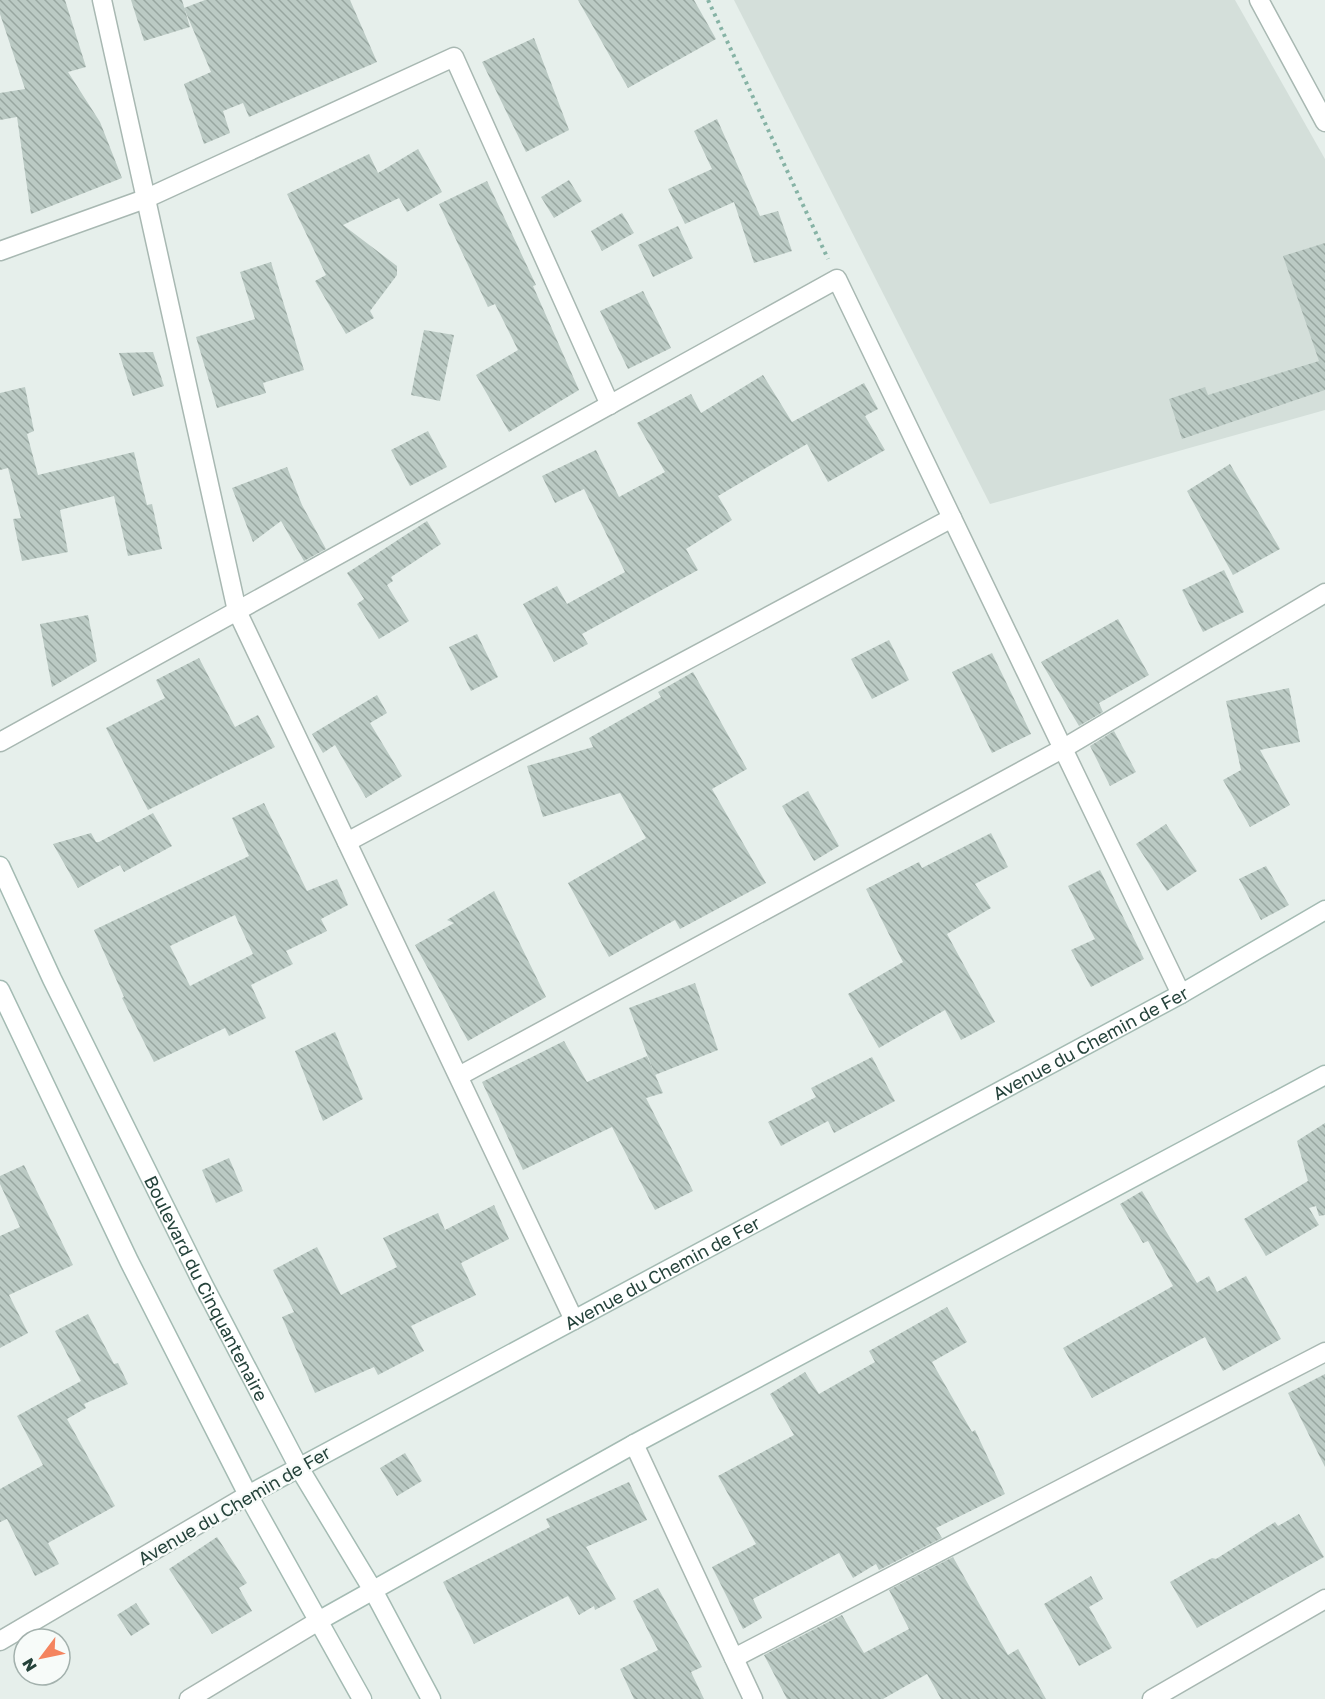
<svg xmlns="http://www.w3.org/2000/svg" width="1325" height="1699" font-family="'Golos Text',sans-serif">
	<defs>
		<pattern id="building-back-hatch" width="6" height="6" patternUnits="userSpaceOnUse" patternTransform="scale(1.5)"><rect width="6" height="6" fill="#bbcac4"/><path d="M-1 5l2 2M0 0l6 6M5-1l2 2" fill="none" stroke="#98a6a0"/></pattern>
	</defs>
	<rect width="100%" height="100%" fill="#e6efeb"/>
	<path fill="#d4dfda" d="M734 0H1235L1325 159V410L990 504Z"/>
	<g fill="url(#building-back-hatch)" fill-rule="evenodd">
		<path d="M0 0H65L86 67 68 72 100 122 122 178 31 214 17 117 0 120V93L25 89 0 14Z"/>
		<path d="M131 0H182L190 27 144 41Z"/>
		<path d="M205 0H350L377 62 249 117 243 103 223 111 230 133 204 144 184 84 211 72 184 8Z"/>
		<path d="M578 0H694L716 39 628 88Z"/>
		<path d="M534 38 569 130 526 152 482 62Z"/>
		<path d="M717 119 760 216 778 211 792 251 754 263 734 202 685 224 668 189 712 169 694 131Z"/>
		<path d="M418 149 442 192 407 212 399 198 343 225 397 266V275L370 311 374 318 346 334 315 281 326 275 287 194 369 154 378 173Z"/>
		<path d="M569 180 582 201 554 218 541 197Z"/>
		<path d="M487 181 536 285 533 286 579 390 509 432 476 375 518 350 495 304 488 307 439 204Z"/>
		<path d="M622 213 634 233 602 251 591 231Z"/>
		<path d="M678 226 693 258 653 277 638 245Z"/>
		<path d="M1325 243V390L1182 439 1169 399 1205 387 1208 395 1319 361 1283 256Z"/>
		<path d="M271 262 304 370 263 383 266 393 217 408 196 337 255 319 240 272Z"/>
		<path d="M643 291 671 348 628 369 600 311Z"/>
		<path d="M424 330 454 335 440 401 411 395Z"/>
		<path d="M153 352 164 386 133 396 119 353Z"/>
		<path d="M763 375 792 422 864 383 878 409 865 416 885 450 828 482 807 444 718 496 732 520 686 549 698 570 582 634 588 644 554 662 523 604 557 586 567 604 625 572 584 489 555 503 542 476 596 450 619 497 665 472 637 423 691 394 701 413Z"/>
		<path d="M25 387 34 431 27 434 38 475 134 452 147 505 152 504 162 549 128 556 114 496 60 510 68 552 22 561 13 519 21 518 8 468 0 470V393Z"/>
		<path d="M428 431 447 467 410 486 391 450Z"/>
		<path d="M1230 464 1280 549 1233 575 1187 491Z"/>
		<path d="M287 467 302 505 326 549 304 561 281 521 253 542 232 488Z"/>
		<path d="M427 521 441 544 391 577 393 581 387 585 409 621 379 639 357 604 364 599 347 573Z"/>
		<path d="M1224 570 1244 612 1203 632 1182 590Z"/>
		<path d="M88 615 97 661 52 687 40 624Z"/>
		<path d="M1118 619 1149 675 1099 703 1103 712 1079 726 1041 662Z"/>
		<path d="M477 634 498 677 471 691 449 647Z"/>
		<path d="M889 640 909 680 872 699 851 659Z"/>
		<path d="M992 653 1031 734 992 753 952 672Z"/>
		<path d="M199 658 235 727 258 715 275 747 148 810 106 728 165 698 156 680Z"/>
		<path d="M693 672 747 769 712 789 766 883 680 929 675 920 609 957 568 883 646 838 620 793 543 817 527 766 593 747 589 738 661 697 658 692Z"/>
		<path d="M1289 688 1300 742 1260 750 1290 805 1250 827 1223 780 1241 770 1226 701Z"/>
		<path d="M377 695 387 713 370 723 402 776 366 798 335 745 323 753 312 734Z"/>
		<path d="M1114 731 1136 772 1110 786 1090 746Z"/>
		<path d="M808 791 839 846 814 861 782 806Z"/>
		<path d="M264 803 307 891 337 879 348 905 321 919 327 931 286 951 293 964 251 985 266 1018 229 1036 225 1028 154 1062 122 998 124 997 94 930 249 856 232 818ZM235 915 253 954 190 986 170 946Z"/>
		<path d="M153 813 172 846 124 872 120 865 78 888 53 844 91 833 96 842H99Z"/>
		<path d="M1166 824 1197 871 1167 891 1136 844Z"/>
		<path d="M991 833 1008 867 975 884 991 908 947 934 995 1022 961 1040 945 1010 879 1048 848 994 903 962 866 889 919 862 922 868Z"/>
		<path d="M1266 866 1289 905 1261 920 1239 879Z"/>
		<path d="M1100 870 1144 959 1091 987 1071 950 1095 939 1068 886Z"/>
		<path d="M494 891 546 997 468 1041 415 945 454 923 447 920Z"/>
		<path d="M695 983 718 1050 655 1075 629 1008Z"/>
		<path d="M335 1032 363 1099 323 1121 295 1051Z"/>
		<path d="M564 1041 587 1082 647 1056 663 1093 646 1098 693 1191 655 1210 612 1127 523 1170 482 1082Z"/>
		<path d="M872 1057 895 1101 834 1133 828 1121 781 1146 768 1122 816 1097 811 1088Z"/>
		<path d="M1325 1123V1215L1319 1216 1316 1206 1309 1208 1319 1225 1266 1256 1244 1219 1308 1181 1297 1141Z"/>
		<path d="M229 1158 243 1191 216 1203 202 1170Z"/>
		<path d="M24 1165 73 1265 9 1295 28 1333 0 1348V1236L20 1227 0 1184V1176Z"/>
		<path d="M1142 1191 1197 1283 1209 1276 1217 1292 1246 1276 1281 1339 1223 1371 1205 1337 1092 1398 1063 1348 1173 1286 1148 1241 1143 1243 1120 1204Z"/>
		<path d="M494 1205 509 1239 461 1263 476 1295 411 1326 424 1351 378 1375 374 1367 315 1393 282 1317 294 1312 273 1270 317 1247 341 1295 397 1267 383 1238 438 1213 445 1230Z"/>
		<path d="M947 1307 967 1342 932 1362 972 1432 975 1430 1005 1494 936 1528 942 1538 879 1570 876 1564 853 1578 839 1553 753 1599 762 1618 743 1629 712 1567 756 1544 718 1476 794 1435 770 1394 805 1372 819 1394 875 1362 869 1351Z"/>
		<path d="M88 1314 114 1364 118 1363 128 1384 84 1404 86 1408 67 1419 115 1506 48 1543 59 1564 35 1576 7 1519 0 1522V1489L43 1465 17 1416 81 1381 55 1331Z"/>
		<path d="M1325 1374V1467L1288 1393Z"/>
		<path d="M405 1453 422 1481 397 1496 380 1468Z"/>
		<path d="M629 1482 647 1520 586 1547 616 1599 595 1610 594 1606 579 1615 568 1596 474 1644 443 1582 550 1527 546 1519Z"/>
		<path d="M1299 1514 1324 1557 1197 1628 1170 1582 1212 1558 1216 1559 1275 1522 1278 1526Z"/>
		<path d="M217 1537 247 1583 239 1588 252 1611 212 1634 169 1569Z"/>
		<path d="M953 1557 1008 1655 1018 1649 1046 1699H941L927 1674 883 1699H787L764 1655 842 1615 864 1653 909 1629 889 1590Z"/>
		<path d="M1091 1576 1103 1599 1089 1607 1112 1648 1079 1666 1044 1604Z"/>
		<path d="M658 1588 702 1667 691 1672 704 1699H634L620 1669 658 1650 633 1601Z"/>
		<path d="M136 1603 150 1624 131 1636 117 1615Z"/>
	</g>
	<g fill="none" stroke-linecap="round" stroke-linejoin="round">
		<g stroke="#a8b8b2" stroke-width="21">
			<g id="street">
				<path d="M102 0 237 611 574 1320"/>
				<path d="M1259 0 1325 122"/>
				<path d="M0 251 145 199 454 57 610 405"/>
				<path d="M0 742 837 279 1181 994"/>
				<path d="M347 842 952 518"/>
				<path d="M459 1076 1064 748 1325 593"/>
				<path d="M634 1444 753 1699"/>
				<path d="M0 1641 248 1495"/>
				<path d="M734 1658 1325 1352"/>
				<path d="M189 1699 320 1620"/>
				<path d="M1152 1699 1325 1599"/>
			</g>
		</g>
		<g stroke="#a4bbb3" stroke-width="21">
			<g id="secondary">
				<path id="s1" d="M0 866 52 979 204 1286 298 1466 374 1592 431 1699"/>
				<path d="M0 990 129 1261 248 1495 362 1699"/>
				<path id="s2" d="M248 1495 1181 994 1325 910"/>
				<path d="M320 1620 634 1444 1325 1075"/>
			</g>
		</g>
		<path stroke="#86b3a5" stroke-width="4" stroke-dasharray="3 4.5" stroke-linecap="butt" d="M708 0 828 259"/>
		<use href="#street" stroke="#fff" stroke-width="18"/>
		<use href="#secondary" stroke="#fff" stroke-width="18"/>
	</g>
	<g text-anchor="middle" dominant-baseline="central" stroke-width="4.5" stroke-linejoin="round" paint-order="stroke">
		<g font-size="18" fill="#24423a" stroke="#f7fbf9">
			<text stroke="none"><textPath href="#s2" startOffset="956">Avenue du Chemin de Fer</textPath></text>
			<text stroke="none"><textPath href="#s2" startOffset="470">Avenue du Chemin de Fer</textPath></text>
			<text stroke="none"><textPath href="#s1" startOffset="470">Boulevard du Cinquantenaire</textPath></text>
			<text transform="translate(234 1505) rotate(-30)">Avenue du Chemin de Fer</text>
		</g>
	</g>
	<g transform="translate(42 1657) rotate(238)"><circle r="28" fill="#f7fbf9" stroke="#a3b1ad" stroke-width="1.5"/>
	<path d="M0-4.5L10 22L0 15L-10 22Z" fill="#f4845f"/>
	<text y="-9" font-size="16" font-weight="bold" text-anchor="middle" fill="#24423a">N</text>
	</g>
</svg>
